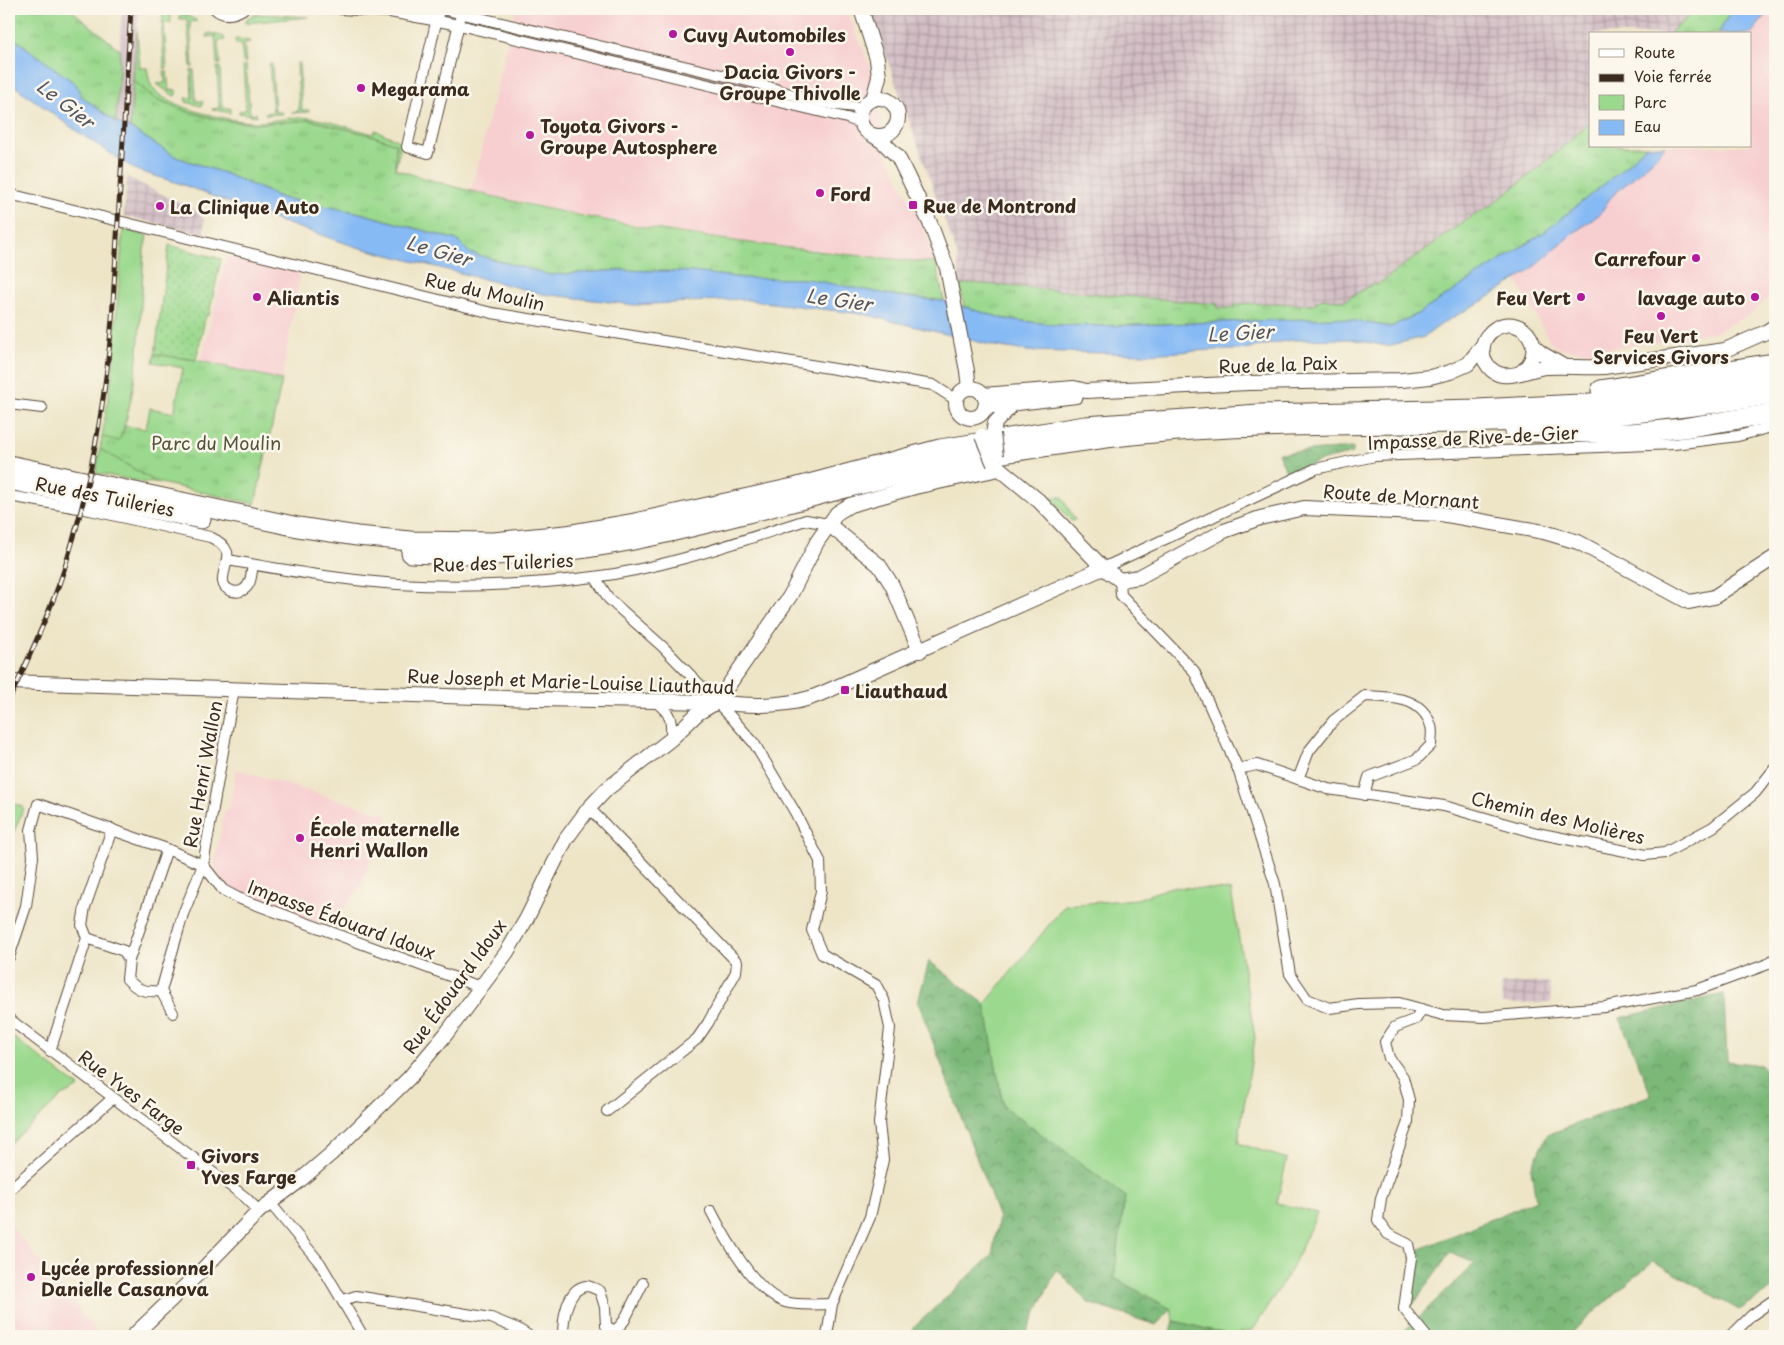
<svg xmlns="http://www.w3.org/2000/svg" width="1784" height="1345" font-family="'Playpen Sans',sans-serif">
	<defs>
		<pattern id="industrial-grid" width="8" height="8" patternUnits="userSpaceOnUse" patternTransform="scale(1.25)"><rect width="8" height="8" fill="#d2bdc5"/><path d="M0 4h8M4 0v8" fill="none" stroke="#ac9a9f"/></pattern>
		<pattern id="forest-crowns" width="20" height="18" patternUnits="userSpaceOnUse" patternTransform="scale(1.25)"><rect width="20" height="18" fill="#7cb979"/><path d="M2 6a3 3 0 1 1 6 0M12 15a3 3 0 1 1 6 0" fill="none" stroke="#679763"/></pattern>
		<pattern id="park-tufts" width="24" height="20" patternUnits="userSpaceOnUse" patternTransform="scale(1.25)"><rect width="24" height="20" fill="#9bd98e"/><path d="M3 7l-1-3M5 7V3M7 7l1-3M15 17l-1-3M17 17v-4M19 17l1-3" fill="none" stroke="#86ba7a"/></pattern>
		<pattern id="garden-dots" width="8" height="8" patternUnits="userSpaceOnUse" patternTransform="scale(1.25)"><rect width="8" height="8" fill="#9bd98e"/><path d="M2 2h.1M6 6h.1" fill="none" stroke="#86ba7a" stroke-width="1.8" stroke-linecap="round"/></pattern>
	</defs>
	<rect width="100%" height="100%" fill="#fbf7ec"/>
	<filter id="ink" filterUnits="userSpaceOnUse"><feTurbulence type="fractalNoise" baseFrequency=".02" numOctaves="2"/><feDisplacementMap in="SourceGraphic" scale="10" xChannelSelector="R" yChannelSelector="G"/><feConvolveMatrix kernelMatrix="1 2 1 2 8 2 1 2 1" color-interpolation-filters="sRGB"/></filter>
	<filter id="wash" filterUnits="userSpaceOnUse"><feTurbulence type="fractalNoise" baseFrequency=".0096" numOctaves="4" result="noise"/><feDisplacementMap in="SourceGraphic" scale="20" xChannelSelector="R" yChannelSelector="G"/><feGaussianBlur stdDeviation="1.12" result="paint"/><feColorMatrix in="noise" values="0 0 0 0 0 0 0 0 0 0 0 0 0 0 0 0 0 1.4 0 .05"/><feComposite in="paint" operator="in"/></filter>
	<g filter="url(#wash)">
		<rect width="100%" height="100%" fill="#eee5c7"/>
		<g fill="#f7cfd0">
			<path d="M516 9H847L873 75 886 153 926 234 936 263 734 241 580 215 471 191Z"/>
			<path d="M1771 9H1775V292L1751 314 1715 332 1645 344 1582 352 1559 348 1551 343 1516 280 1528 272 1572 234 1600 214 1610 198 1654 159 1665 146H1750V35Z"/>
			<path d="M227 256 300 273 282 380 201 361Z"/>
			<path d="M236 769 388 815 360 888 329 927 242 896 240 892 221 885 216 874 215 862 225 809H229Z"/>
			<path d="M9 1223 96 1331 102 1336H9Z"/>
		</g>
		<g fill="url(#industrial-grid)">
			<path d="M869 9H1697L1669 34H1590V123L1536 170 1495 202 1491 207H1488L1463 222 1376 285 1374 283 1344 301 1322 298 1313 305 1272 303 1235 308H1217V304L972 283 960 285 957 254Z"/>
			<path d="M127 177 194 210 204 219V234L124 216Z"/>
			<path d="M1549 982 1551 1003 1502 1004 1501 984Z"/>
		</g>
		<path fill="#d2bdc5" d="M122 9H139L130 128 116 122Z"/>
		<g fill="#9bd98e" stroke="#6b8256">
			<path d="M163 9H170L171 23H164L167 68H164L162 32Z"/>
			<path d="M184 14 197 21 190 22 193 67H191L187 19H180L179 16Z"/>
			<path d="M258 14 309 17 245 23 248 18Z"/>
			<path d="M137 31 140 68H147C149 77 149 85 156 92 174 109 232 122 257 122 274 121 294 116 311 118 332 121 353 129 374 134L375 130 402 142 395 169 396 144 373 136 310 120 256 124 219 120 188 112 154 98 133 80Z"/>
			<path d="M211 33 224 37 225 40 218 41 220 64H217L215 36 207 37V34Z"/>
			<path d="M235 39 250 41V42L244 43 246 62H243L241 44H236Z"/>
			<path d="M297 63H299L302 110H309V112L292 113V112L299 111Z"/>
			<path d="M269 64H272L275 112H282L283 114 266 115 265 113 273 112Z"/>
			<path d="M246 65 250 114 256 113 257 116 239 113V111L246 110 243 66Z"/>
			<path d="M217 67H220L222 108H230V113L212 109 219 108Z"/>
			<path d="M191 70H194L196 101H203L202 106 186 102V98H192Z"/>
			<path d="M164 71H167L169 90H176V95L174 96 157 84 165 83Z"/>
			<path d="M123 229 147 236 144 250C140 313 141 382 119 442L102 437 112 373Z"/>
			<path d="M100 449 156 482 147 483 96 473Z"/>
			<path d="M1051 497H1062L1075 520 1071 521Z"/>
			<path d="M9 801 24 808 9 843Z"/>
			<path d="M1171 887 1231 890 1255 1038 1238 1143 1287 1159 1277 1203 1317 1213 1292 1268 1253 1330 1231 1335 1174 1321 1171 1309 1114 1278 1125 1197 1003 1106 985 1004 1065 905 1137 899Z"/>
			<path d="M9 1034 79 1087 62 1096 9 1145Z"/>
		</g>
		<g fill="url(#forest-crowns)" stroke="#5c724c">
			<path d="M1353 448V453L1320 461 1287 473 1278 453Z"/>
			<path d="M929 961 985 1004 1003 1106 1125 1196 1114 1278 1171 1309 1156 1325 1088 1303 1057 1269 1025 1336H914L913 1328 992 1255 999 1218 918 1002Z"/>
			<path d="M1724 994 1727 1061 1761 1065 1775 1082V1287L1739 1310 1653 1261 1567 1336H1399L1475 1263 1450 1253 1410 1309 1416 1251 1536 1200 1531 1169 1547 1135 1651 1095 1620 1018Z"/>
			<path d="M1174 1321 1231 1335 1232 1336H1170Z"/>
		</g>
		<g fill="url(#park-tufts)" stroke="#6b8256">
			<path d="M9 9H70L120 50 116 122 81 96 76 84 9 35Z"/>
			<path d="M1697 9H1725L1730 13 1718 34H1669Z"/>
			<path d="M133 80 154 98 188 112 219 120 256 124 310 120 373 136 396 144 395 169C420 177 446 185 471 191 624 230 780 249 936 263L944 301 692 272 621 270 550 275 470 253 457 240 360 213 283 198 224 173 176 157 130 128Z"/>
			<path d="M1590 123V146H1646L1619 172 1543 233 1421 312 1391 327 1337 318 1105 326 1057 325 1005 319 964 307 960 285 972 283 1217 304V308H1234L1235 304 1272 303 1313 305 1322 298 1344 301 1374 283 1377 285 1463 222 1488 207H1491L1495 202 1536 170Z"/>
			<path d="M155 354 196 360 282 380 255 504 156 482 100 449 102 437 119 441 125 426 146 429 150 408 174 413 183 368 153 362Z"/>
		</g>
		<path fill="url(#garden-dots)" stroke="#6b8256" d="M169 245 221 259 209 315H206L196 360 155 354Z"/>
		<g fill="#86baf4" stroke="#607289">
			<path d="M1732 9H1771L1750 35V34H1718Z"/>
			<path d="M9 35 76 84 81 96 116 122 130 128 176 157 224 173 282 198 360 213 457 240 470 253 550 275 621 270 692 272 744 278 807 279 903 297 944 301 1005 319 1057 325 1105 326 1337 318 1391 327 1421 312 1543 233 1619 172 1646 146H1665L1654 159 1610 198 1600 214 1572 234 1528 272 1486 299 1443 323 1424 337 1387 346 1350 339 1291 340 1239 350H1211L1146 354 1027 351 995 346 863 314 740 299 635 305 543 294 357 247 261 215 181 184 136 170 78 132 9 82Z"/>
		</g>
	</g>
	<g filter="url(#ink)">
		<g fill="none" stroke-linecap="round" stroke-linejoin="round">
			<g stroke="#564637" stroke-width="12">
				<g id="street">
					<path d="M215 9C224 17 233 15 243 9"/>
					<path d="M341 9 390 12 459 25 847 118 860 123"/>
					<path d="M442 9 760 84C787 94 835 108 863 107"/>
					<path d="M438 14 407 147 428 153 460 19"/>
					<path d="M9 194 492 313 933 385 956 400"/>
					<path d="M9 404 42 408"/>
					<path d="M9 496 90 510 210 537C217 540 224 544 227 552 230 565 213 585 232 591 236 592 240 592 243 590 252 585 251 573 253 565"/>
					<path d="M228 560C284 570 341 580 397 584 462 588 529 585 594 577 666 568 737 542 806 520L828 524"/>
					<path d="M1103 568 1315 469 1375 456 1674 444 1738 436 1775 426"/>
					<path d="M595 577 609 599 663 647 731 717 754 743 795 812 820 861 821 891 812 930 822 954 876 985 884 1000 890 1028 879 1123 883 1160 870 1217 832 1304 827 1336"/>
					<path d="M1120 580 1121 595 1194 671 1238 769 1275 884 1290 974 1307 999 1329 1008 1359 1004 1399 1003 1443 1015 1484 1017 1605 1007 1697 990 1768 964 1775 958"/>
					<path d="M234 689 203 865 223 890 238 898 480 987"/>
					<path d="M655 701C671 714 672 718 671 739"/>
					<path d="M1238 769 1257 765 1328 789 1444 806 1537 833 1645 855 1665 853 1713 827 1755 793 1775 768"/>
					<path d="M1298 779 1309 751 1333 721 1365 696C1390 697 1422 696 1431 726 1433 732 1431 739 1431 745L1417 759 1369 777 1364 795"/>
					<path d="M589 808 737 962 736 972 708 1023 697 1039 607 1111"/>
					<path d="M87 938 124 951 129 960 127 979C138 991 145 992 161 991"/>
					<path d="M9 957 26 906 33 857 31 830 38 804 167 849 203 865 183 914 161 991 173 1013"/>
					<path d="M129 960 167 849"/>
					<path d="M1422 1009 1416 1019 1395 1027 1385 1042 1389 1058 1403 1077 1409 1100 1408 1122 1381 1198 1378 1220 1388 1234 1408 1244 1411 1258 1404 1309 1426 1336"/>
					<path d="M9 1019 208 1169 245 1197 259 1211"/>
					<path d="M50 1051 87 938 82 925 85 907 112 829"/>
					<path d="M9 1190 113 1098"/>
					<path d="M270 1203 320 1263 363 1336"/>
					<path d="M711 1211C724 1236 756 1294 785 1302 800 1306 817 1304 832 1304"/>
					<path d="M343 1300 356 1296 491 1318 518 1329 529 1336"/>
					<path d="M142 1328 149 1336"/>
					<path d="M563 1336C563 1321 566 1289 586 1286 590 1286 596 1289 600 1291L605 1307 606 1326 615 1331 624 1321 643 1283"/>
					<path d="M1731 1336 1752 1315 1775 1299"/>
				</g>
			</g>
			<g stroke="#564637" stroke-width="16">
				<g id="secondary">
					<path d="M861 9 877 59 879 77 873 99"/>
					<circle cx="879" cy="117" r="19"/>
					<path d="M874 136 883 142 898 157 930 223 947 268 967 371 969 388"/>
					<path d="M1533 346 1541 353 1563 366"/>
					<path d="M1520 373C1550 351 1524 313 1496 328 1489 332 1484 339 1483 346 1482 352 1483 359 1487 364 1501 387 1527 368 1547 367 1566 366 1585 368 1604 367L1725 350 1766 332 1775 326"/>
					<circle cx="971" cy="403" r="15"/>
					<path d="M983 395 1074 388 1086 391 1248 383 1402 380 1430 377 1450 372 1468 364 1483 345"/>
					<path d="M985 407 1076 396"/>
					<path d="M993 434 995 423 1013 404"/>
					<path d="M994 464 1039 501 1103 568 1120 580 1139 577 1224 531 1260 518 1304 508 1441 514 1544 532 1578 542 1689 602 1714 597 1775 557"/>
					<path d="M828 524 879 565 892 585 920 651"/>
					<path d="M9 682 536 699 717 702C747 706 781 707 810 698 821 694 832 689 843 684L1103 568"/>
					<path d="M133 1336 202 1270 259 1211 298 1182 331 1154 409 1078 446 1034 507 952 527 918 566 839 589 808 607 789 671 739 698 713 717 702 790 596 817 542 837 513 850 505 915 487 999 469"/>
				</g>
			</g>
			<g stroke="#564637" stroke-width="21">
				<g id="highway">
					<path d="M1601 390 1775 363"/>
					<path d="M1515 432 1631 433 1683 428 1775 413"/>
					<path d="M9 465 298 527 357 536 410 541 493 542 566 535 635 523 798 487 940 449 1085 426 1259 414 1477 409 1580 404 1672 395 1775 379"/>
					<path d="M9 480 201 519"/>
					<path d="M411 553C462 556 512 556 563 551 644 542 721 519 800 500 860 484 921 469 982 457 1018 450 1055 445 1092 440 1233 421 1378 427 1520 421 1606 418 1691 408 1775 394"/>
				</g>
			</g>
			<use href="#street" stroke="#fff" stroke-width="10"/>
			<use href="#secondary" stroke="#fff" stroke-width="14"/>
			<use href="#highway" stroke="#fff" stroke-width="19"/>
			<g stroke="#3b2a1e" stroke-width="5">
				<path id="rail" d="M9 700C29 658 49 615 64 570 90 489 105 404 112 319L131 9"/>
			</g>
			<use href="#rail" stroke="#fbf7ec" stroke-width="3" stroke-dasharray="9" stroke-linecap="butt"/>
			<g stroke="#564637" stroke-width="16" stroke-linecap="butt">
				<g id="secondary-bridge">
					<path d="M993 434 996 456"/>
					<path d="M982 436 994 464"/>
				</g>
			</g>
			<use href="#secondary-bridge" stroke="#fff" stroke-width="14"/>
		</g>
	</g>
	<g fill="#b5179e" stroke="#fbf7ec" stroke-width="2">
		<circle cx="673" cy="34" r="5"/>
		<circle cx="790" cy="52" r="5"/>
		<circle cx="361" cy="88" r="5"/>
		<circle cx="530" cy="135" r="5"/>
		<circle cx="820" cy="193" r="5"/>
		<rect x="908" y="200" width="10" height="10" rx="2.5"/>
		<circle cx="160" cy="206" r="5"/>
		<circle cx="1696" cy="258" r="5"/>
		<circle cx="257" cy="297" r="5"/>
		<circle cx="1581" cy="297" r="5"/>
		<circle cx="1755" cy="297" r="5"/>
		<circle cx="1661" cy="316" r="5"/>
		<rect x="840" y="685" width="10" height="10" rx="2.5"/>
		<circle cx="300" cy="838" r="5"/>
		<rect x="186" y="1160" width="10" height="10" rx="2.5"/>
		<circle cx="31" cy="1277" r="5"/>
	</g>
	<g text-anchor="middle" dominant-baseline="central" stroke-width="5" stroke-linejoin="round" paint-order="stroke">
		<g font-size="18" font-weight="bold" fill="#3b2a1e" stroke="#fbf7ec" text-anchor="start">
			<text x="683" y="34">Cuvy Automobiles</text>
			<text x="790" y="71" text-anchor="middle">Dacia Givors -<tspan x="790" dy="21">Groupe Thivolle</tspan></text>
			<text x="371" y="88">Megarama</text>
			<text x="540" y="125">Toyota Givors -<tspan x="540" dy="21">Groupe Autosphere</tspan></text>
			<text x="830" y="193">Ford</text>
			<text x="923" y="205">Rue de Montrond</text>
			<text x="170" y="206">La Clinique Auto</text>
			<text x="1686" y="258" text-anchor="end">Carrefour</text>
			<text x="267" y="297">Aliantis</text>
			<text x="1571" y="297" text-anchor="end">Feu Vert</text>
			<text x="1745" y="297" text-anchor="end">lavage auto</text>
			<text x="1661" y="335" text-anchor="middle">Feu Vert<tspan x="1661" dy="21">Services Givors</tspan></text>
			<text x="855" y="690">Liauthaud</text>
			<text x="310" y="828">École maternelle<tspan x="310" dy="21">Henri Wallon</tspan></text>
			<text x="201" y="1155">Givors<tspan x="201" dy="21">Yves Farge</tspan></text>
			<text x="41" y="1267">Lycée professionnel<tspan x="41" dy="21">Danielle Casanova</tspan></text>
		</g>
		<g font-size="18" fill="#3b2a1e" stroke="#fbf7ec">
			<text transform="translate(485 291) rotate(12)">Rue du Moulin</text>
			<text transform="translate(1278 364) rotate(-2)">Rue de la Paix</text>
			<text transform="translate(1473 437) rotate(-3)">Impasse de Rive-de-Gier</text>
			<text transform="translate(105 496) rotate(11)">Rue des Tuileries</text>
			<text transform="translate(1401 496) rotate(4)">Route de Mornant</text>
			<text transform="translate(503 562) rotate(-2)">Rue des Tuileries</text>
			<text transform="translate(571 681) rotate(2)">Rue Joseph et Marie-Louise Liauthaud</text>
			<text transform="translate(202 774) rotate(-80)">Rue Henri Wallon</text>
			<text transform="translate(1558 817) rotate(13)">Chemin des Molières</text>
			<text transform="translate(342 919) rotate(20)">Impasse Édouard Idoux</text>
			<text transform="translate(454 986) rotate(-54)">Rue Édouard Idoux</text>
			<text transform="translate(132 1092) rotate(37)">Rue Yves Farge</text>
		</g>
		<g font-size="18" fill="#53563a" stroke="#fbf7ec">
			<text x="216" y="442">Parc du Moulin</text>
		</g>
		<g font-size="19" font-style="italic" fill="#52555e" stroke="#fbf7ec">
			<text transform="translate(66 103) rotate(38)">Le Gier</text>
			<text transform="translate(439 250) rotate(16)">Le Gier</text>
			<text transform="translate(839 299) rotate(8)">Le Gier</text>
			<text transform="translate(1240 332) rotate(-3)">Le Gier</text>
		</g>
	</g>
	<rect width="1784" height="1345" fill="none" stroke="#fbf7ec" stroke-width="30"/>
	<rect x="1589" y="32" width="162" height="115" fill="#fbf7ec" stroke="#aea59a"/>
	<rect x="1599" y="49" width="25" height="8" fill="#ffffff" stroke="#aea59a"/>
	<text x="1634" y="58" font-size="15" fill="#3b2a1e">Route</text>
	<rect x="1599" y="74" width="25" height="8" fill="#3b2a1e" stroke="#aea59a"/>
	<text x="1634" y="82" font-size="15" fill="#3b2a1e">Voie ferrée</text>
	<rect x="1599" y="95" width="25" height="15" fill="url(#park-tufts)" stroke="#aea59a"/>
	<text x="1634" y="108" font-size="15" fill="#3b2a1e">Parc</text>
	<rect x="1599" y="120" width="25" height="15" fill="#86baf4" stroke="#aea59a"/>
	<text x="1634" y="132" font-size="15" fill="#3b2a1e">Eau</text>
</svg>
